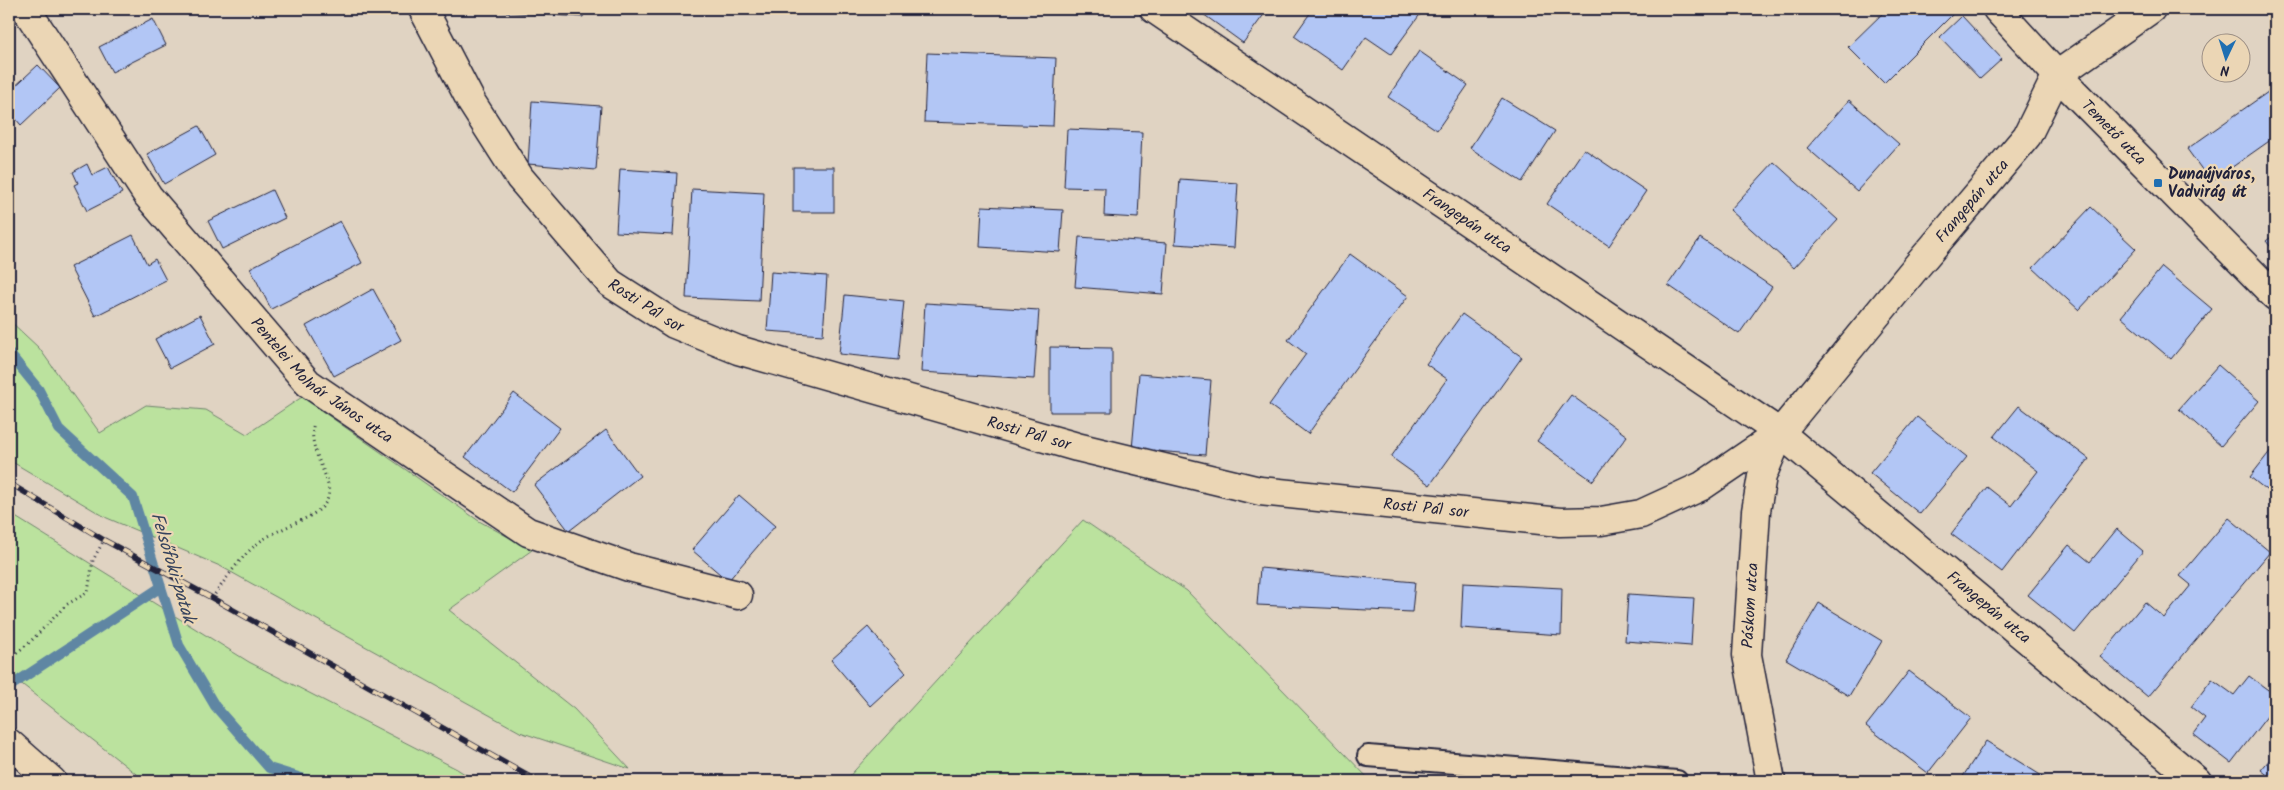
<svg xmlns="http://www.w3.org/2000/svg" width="2284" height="790" font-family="Kalam,sans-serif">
	<rect width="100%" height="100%" fill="#e0d3c2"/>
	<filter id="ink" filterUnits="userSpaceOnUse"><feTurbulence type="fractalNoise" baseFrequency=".02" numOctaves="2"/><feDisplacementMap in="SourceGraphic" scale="10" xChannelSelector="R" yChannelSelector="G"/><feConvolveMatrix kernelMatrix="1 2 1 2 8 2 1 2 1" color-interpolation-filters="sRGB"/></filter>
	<g filter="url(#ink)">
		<g fill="#bbe29e" stroke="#6e826c">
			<path d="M9 320 39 348 100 433 146 405 206 410 247 434 302 397 479 521 532 550 449 610 574 709 630 769 520 732 220 566 107 518 9 460Z"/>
			<path d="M9 513 249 662 457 769 476 781H145L9 674Z"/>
			<path d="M1083 520 1187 591 1371 781H845Z"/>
		</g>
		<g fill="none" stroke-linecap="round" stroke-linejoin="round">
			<g stroke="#5f86a3" stroke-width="10">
				<path d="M9 353 39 390 59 429 133 497 179 645 215 706 269 768 311 781"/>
				<path d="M12 685 161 587"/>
			</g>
		</g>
		<g fill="#b2c6f5" stroke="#22223b">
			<path d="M460 9H584L583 17Z"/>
			<path d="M1207 9H1268L1243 43 1203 14Z"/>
			<path d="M1313 9H1361L1365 11 1367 9H1424L1391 54 1366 37 1343 70 1294 36Z"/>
			<path d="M1887 9H1958L1884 83 1848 47Z"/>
			<path d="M1962 16 2002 59 1980 79 1940 37Z"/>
			<path d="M153 19 166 45 112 72 99 47Z"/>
			<path d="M1419 51 1468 85 1437 130 1388 97Z"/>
			<path d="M927 53 1056 58 1053 126 924 122Z"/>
			<path d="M38 65 60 88 21 125 9 111V92Z"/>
			<path d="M2275 87V137L2211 182 2187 149Z"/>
			<path d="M1502 98 1555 131 1522 182 1470 148Z"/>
			<path d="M1849 100 1899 144 1857 191 1807 148Z"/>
			<path d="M532 101 601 106 596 170 528 164Z"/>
			<path d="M199 126 215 155 164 184 147 154Z"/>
			<path d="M1067 129 1142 132 1138 218 1104 216 1105 188 1064 187Z"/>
			<path d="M1584 149 1646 191 1609 246 1547 204Z"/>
			<path d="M1774 162 1838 220 1794 268 1730 210Z"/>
			<path d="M87 164 92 175 108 167 122 193 87 211 74 185 78 183 73 172Z"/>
			<rect x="793" y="167" width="41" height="45"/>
			<path d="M620 169 677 173 673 235 616 232Z"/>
			<path d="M1180 179 1238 183 1234 248 1175 244Z"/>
			<path d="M692 189 764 193 759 301 686 298Z"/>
			<path d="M272 190 285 218 222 249 208 221Z"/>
			<path d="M982 206 1063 210 1060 252 980 247Z"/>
			<path d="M2091 207 2136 249 2079 310 2033 268Z"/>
			<path d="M340 221 362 263 271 309 250 268Z"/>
			<path d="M2275 234V252L2266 241Z"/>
			<path d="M133 235 147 264 155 259 166 280 95 316 70 267Z"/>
			<path d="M1079 237 1167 243 1163 294 1075 287Z"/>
			<path d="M1700 238 1772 287 1739 334 1668 285Z"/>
			<path d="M1350 254 1408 296 1308 434 1269 405 1306 354 1288 340Z"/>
			<path d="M2162 267 2212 309 2171 359 2121 317Z"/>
			<path d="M771 272 827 276 823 335 767 331Z"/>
			<path d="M373 289 401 340 334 376 306 326Z"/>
			<path d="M845 295 904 301 898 360 839 354Z"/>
			<path d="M925 303 1039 310 1034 379 921 372Z"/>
			<path d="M1462 314 1522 357 1430 485 1391 457 1447 379 1426 364Z"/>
			<path d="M200 315 215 344 170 368 155 339Z"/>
			<path d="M1050 347 1112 348V412H1050Z"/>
			<path d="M2218 365 2259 401 2221 446 2179 409Z"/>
			<path d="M1139 374 1211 380 1205 455 1132 449Z"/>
			<path d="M514 393 560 428 512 492 465 457Z"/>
			<path d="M1571 395 1627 436 1593 481 1537 441Z"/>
			<path d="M2019 406 2089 459 2002 572 1951 534 1987 487 2011 506 2038 471 1994 437Z"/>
			<path d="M1917 417 1967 457 1920 514 1870 473Z"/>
			<path d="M606 430 640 476 569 531 534 485Z"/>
			<path d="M2275 445V497L2250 477Z"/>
			<path d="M739 495 775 526 728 581 692 550Z"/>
			<path d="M2229 518 2270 552 2148 697 2100 657 2145 602 2164 618 2191 585 2180 576Z"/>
			<path d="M2117 529 2143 551 2075 633 2028 595 2069 545 2090 562Z"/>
			<path d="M1260 568 1415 582 1412 612 1257 605Z"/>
			<path d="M1463 583 1562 588 1561 635 1461 628Z"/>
			<path d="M1628 594 1694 598 1691 646 1625 641Z"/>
			<path d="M1819 603 1882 641 1849 696 1786 659Z"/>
			<path d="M868 627 906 673 870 706 831 660Z"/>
			<path d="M1909 671 1971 718 1928 773 1866 726Z"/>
			<path d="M2249 676 2275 695V706L2231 763 2193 734 2205 718 2191 707 2212 679 2234 695Z"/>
			<path d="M1986 741 2050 781H1960Z"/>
			<path d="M2275 753V781L2261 770Z"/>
		</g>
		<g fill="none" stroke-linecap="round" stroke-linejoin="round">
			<g stroke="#22223b" stroke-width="24">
				<path id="lane" d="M1368 756 1677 781"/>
			</g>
			<g stroke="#22223b" stroke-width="31">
				<g id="street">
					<path id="s1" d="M26 9 148 196 308 383 528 532 629 567 738 595"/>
					<path id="s2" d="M423 9 472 103 520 178 610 283 674 324 738 350 1077 447 1260 491 1560 522 1601 521 1641 514 1702 486 1780 433"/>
					<path id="s3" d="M1154 9 1780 433 2197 781"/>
					<path id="s4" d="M1997 9 2057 75 2275 296"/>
					<path id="s5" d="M1771 781 1747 655 1756 511 1762 476 1780 433 1917 266 2027 136 2057 75 2151 9"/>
				</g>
			</g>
			<g stroke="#22223b" stroke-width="31">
				<path id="secondary" d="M9 743 52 781"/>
			</g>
			<g stroke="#22223b" stroke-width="3" stroke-dasharray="1 4" stroke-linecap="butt">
				<path d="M212 598C227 578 241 555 262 540 271 534 283 529 293 524 304 519 322 512 327 500 336 479 306 453 314 423"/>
				<path d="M9 659 30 642 66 605 88 592 93 560 104 540"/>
			</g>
			<use href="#lane" stroke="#ebd6b5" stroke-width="20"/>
			<use href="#street" stroke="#ebd6b5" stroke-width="28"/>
			<use href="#secondary" stroke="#ebd6b5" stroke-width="28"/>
			<g stroke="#22223b" stroke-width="5.5">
				<path id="rail" d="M9 483 104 540 212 598 537 781"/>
			</g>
			<use href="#rail" stroke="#ebd6b5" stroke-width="4" stroke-dasharray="11" stroke-linecap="butt"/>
		</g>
	</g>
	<rect fill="#1f6fb2" stroke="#ebd6b5" stroke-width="2" x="2153" y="178" width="10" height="10" rx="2.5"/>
	<g text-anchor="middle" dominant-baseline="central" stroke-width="4.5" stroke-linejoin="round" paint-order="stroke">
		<g font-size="16" fill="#22223b" stroke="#ebd6b5">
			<text stroke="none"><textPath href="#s4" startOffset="170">Temető utca</textPath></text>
			<text stroke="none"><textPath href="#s5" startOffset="656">Frangepán utca</textPath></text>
			<text stroke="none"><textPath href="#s3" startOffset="378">Frangepán utca</textPath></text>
			<text stroke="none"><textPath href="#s2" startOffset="376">Rosti Pál sor</textPath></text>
			<text stroke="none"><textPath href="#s1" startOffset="478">Pentelei Molnár János utca</textPath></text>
			<text stroke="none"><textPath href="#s2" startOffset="781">Rosti Pál sor</textPath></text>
			<text stroke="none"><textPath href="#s2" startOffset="1186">Rosti Pál sor</textPath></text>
			<text stroke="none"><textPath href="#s5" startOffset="178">Páskom utca</textPath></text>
			<text stroke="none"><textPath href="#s3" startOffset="1028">Frangepán utca</textPath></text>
		</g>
		<g font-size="16" font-weight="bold" fill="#22223b" stroke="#ebd6b5" text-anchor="start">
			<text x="2168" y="174">Dunaújváros,<tspan x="2168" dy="18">Vadvirág út</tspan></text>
		</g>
		<g font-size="18" font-style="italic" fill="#36435e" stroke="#ebd6b5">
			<text transform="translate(172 568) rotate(73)">Felsőfoki-patak</text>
		</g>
	</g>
	<rect width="2284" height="790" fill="none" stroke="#ebd6b5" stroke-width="30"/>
	<rect x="15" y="15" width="2254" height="760" fill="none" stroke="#22223b" stroke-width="2" filter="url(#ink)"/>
	<g transform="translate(2226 58) rotate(184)"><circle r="24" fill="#ebd6b5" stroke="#9b8e84"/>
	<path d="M0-4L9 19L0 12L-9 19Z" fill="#1f6fb2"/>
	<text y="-8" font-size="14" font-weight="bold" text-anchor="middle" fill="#22223b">N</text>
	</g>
</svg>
